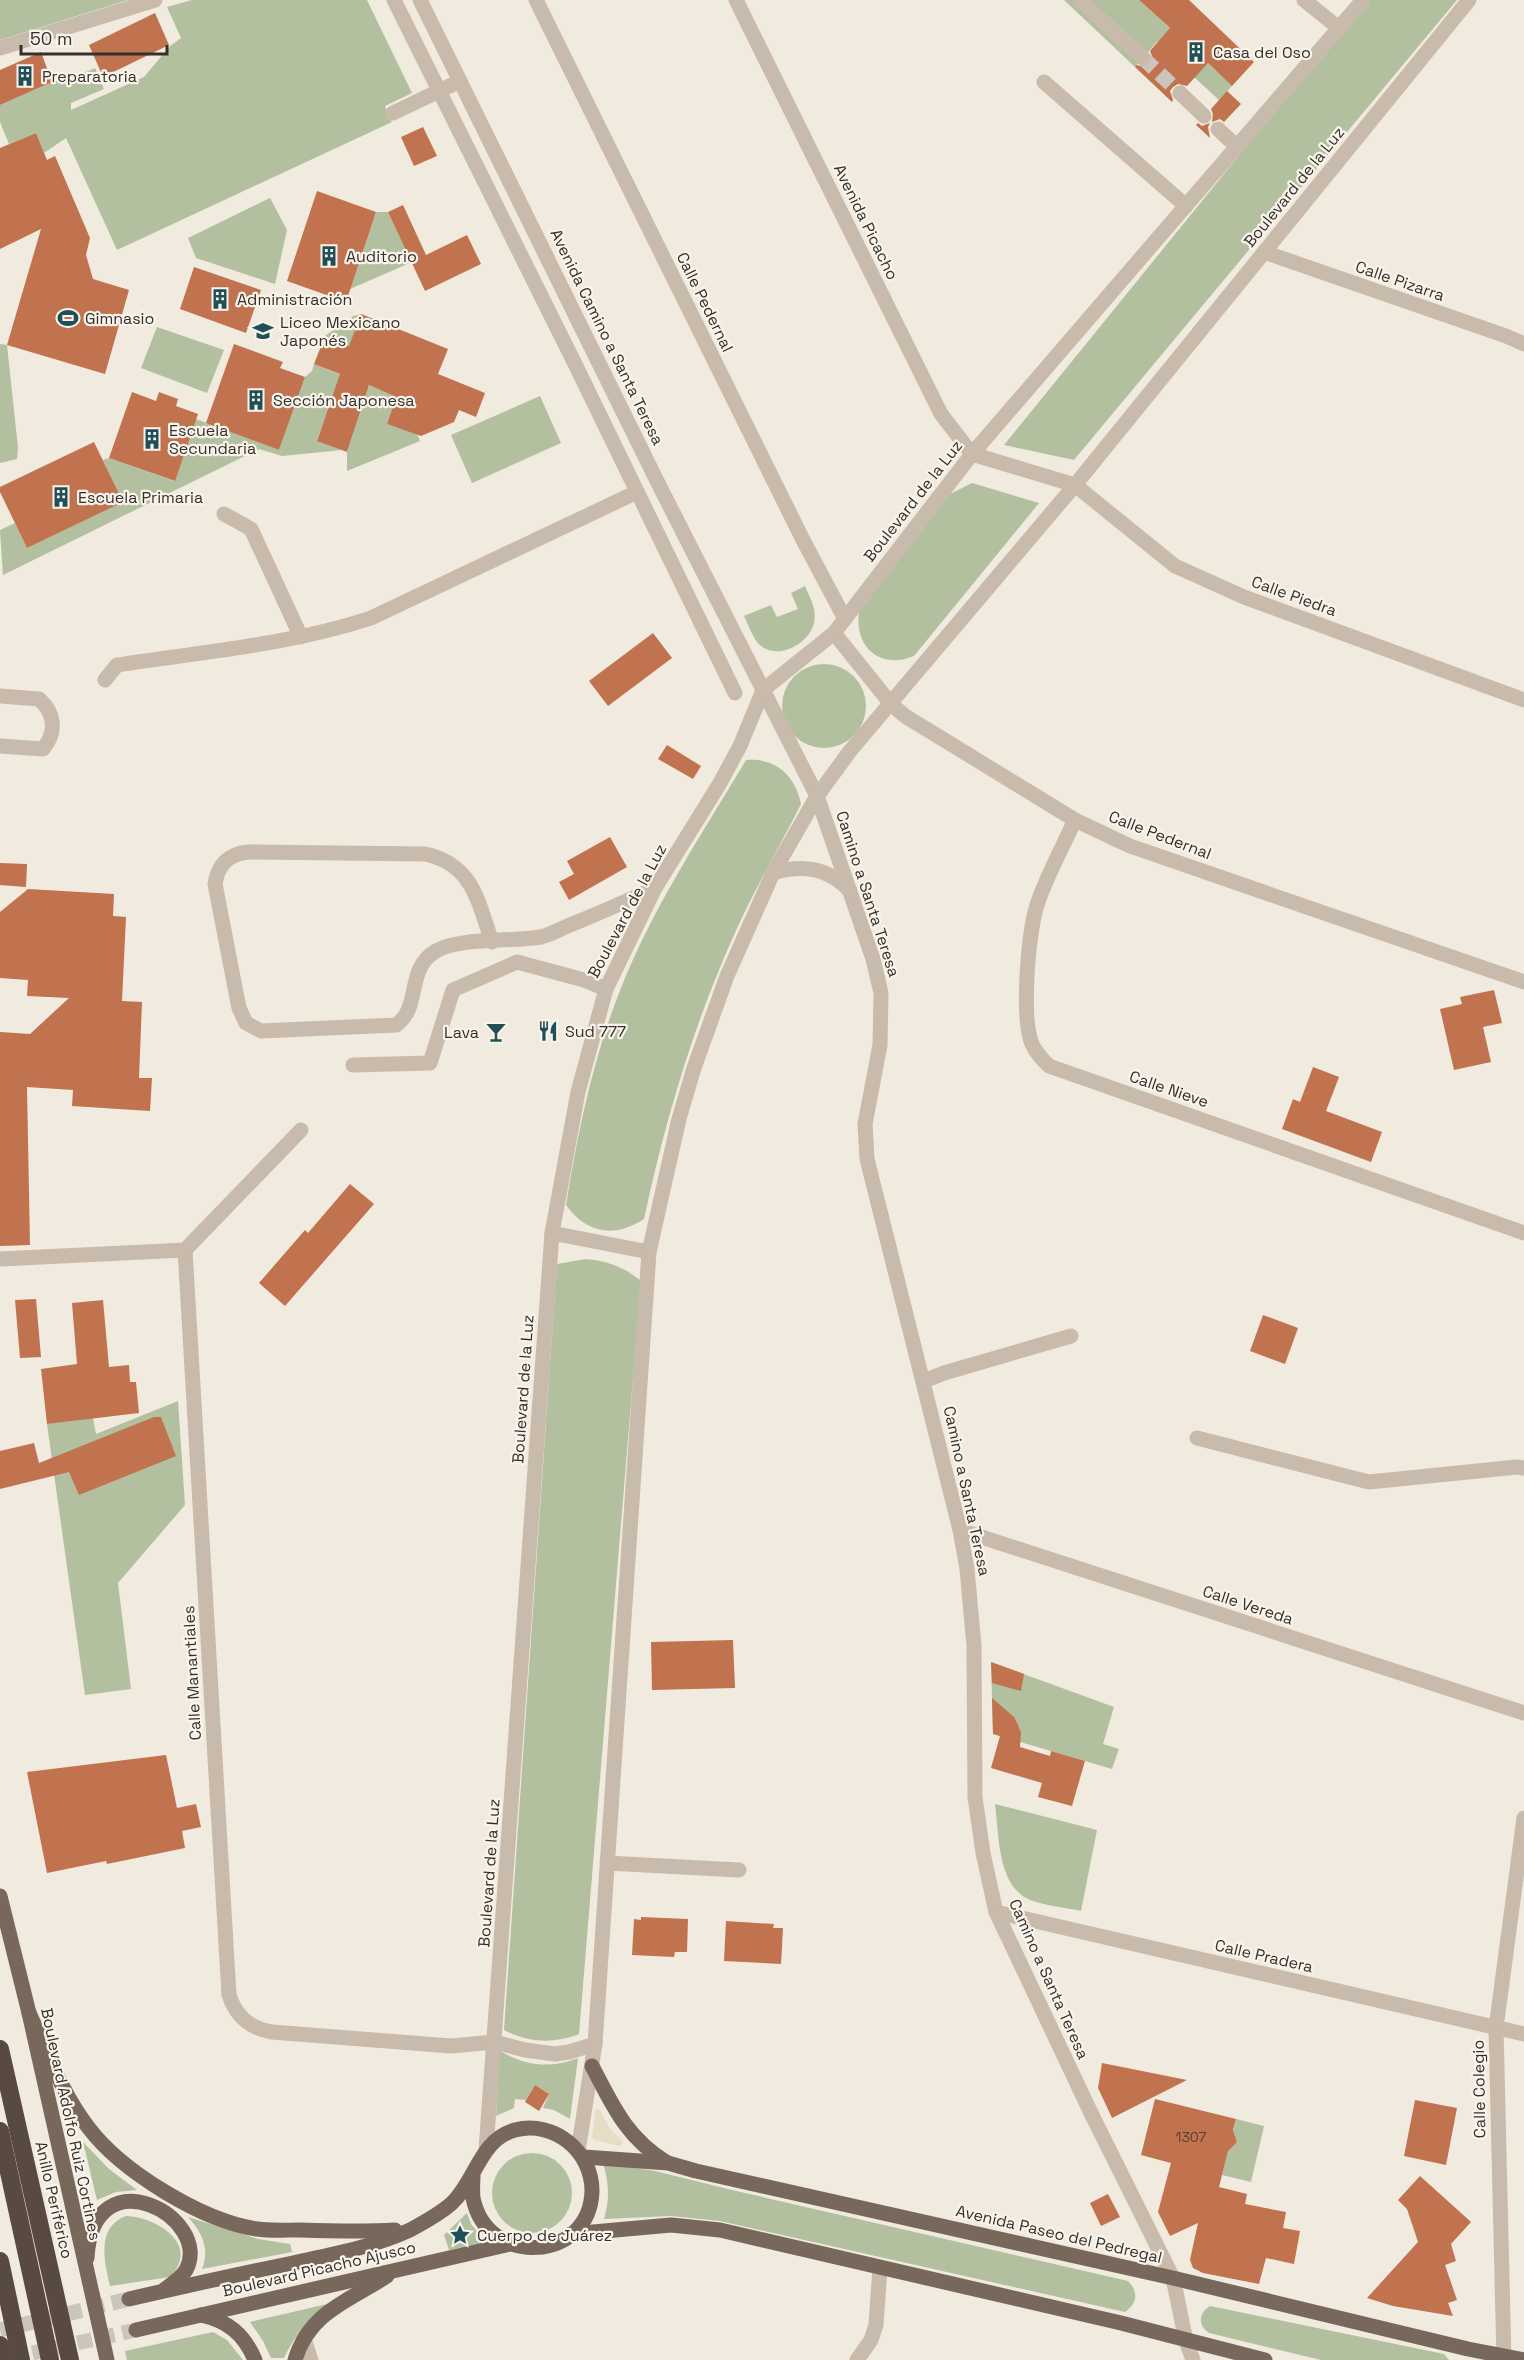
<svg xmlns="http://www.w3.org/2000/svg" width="1524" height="2360" font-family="'Space Grotesk',sans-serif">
	<rect width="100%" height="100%" fill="#f1eadf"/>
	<g fill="#b2c09f">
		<path d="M0 0H128L0 40Z"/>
		<path d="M192 0H367L412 93 385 106 392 122 117 250 66 138 44 153 36 133 9 144 0 122V105L52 82 61 78 62 82 95 68 104 89 71 103V110L144 77 169 47 181 38 167 7Z"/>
		<path d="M1064 0H1139L1175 33 1157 42 1135 67Z"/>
		<path d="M1365 0H1457L1074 460 1004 445Z"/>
		<path d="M1208 63 1232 86 1219 100 1194 77Z"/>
		<path d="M270 198 287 230 275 284 196 258 188 238Z"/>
		<path d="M376 212H388L412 262 350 289Z"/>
		<path d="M361 314 350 346 374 357 325 336 353 316Z"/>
		<path d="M157 327 224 350 207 393 141 368Z"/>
		<path d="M0 344 7 345 18 448 17 459 0 463Z"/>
		<path d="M314 364 364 384 337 385 317 440 342 450 282 456 259 449 3 575 0 530 15 523 27 548 122 502 103 460 109 458 174 481 196 419 279 450 305 377 312 371Z"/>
		<path d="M369 385 396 397 387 424 417 434 420 441 347 471V452Z"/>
		<path d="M540 396 561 443 472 483 451 435Z"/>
		<path d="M972 483 1039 503 914 656C880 670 854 647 859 612L944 497Z"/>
		<path d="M805 586C810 598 817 609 814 623 809 645 774 663 757 642 752 635 748 624 744 616L771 605 777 617 798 609 791 593Z"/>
		<circle cx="824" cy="706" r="42"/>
		<path d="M746 760C776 758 795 775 801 804 779 848 754 890 734 935 693 1026 665 1121 644 1219 615 1238 587 1234 566 1205 578 1131 593 1058 621 988 653 907 702 834 746 760Z"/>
		<path d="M586 1259C608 1261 624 1267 641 1281L579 2034C553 2044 529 2043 504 2030L557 1264Z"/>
		<path d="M178 1401 185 1505 118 1583 131 1689 85 1695 47 1424 93 1418 96 1434Z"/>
		<path d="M991 1662 1114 1707 1103 1744 1119 1749 1112 1769 993 1734Z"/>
		<path d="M995 1804 1097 1830 1081 1911C1064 1907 1042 1906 1026 1898 997 1882 999 1833 995 1804Z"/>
		<path d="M500 2051C526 2066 550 2069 578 2058L570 2119 554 2110 543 2108 549 2094 535 2085 526 2100 515 2099 514 2108 496 2116Z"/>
		<path d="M1236 2119 1264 2126 1251 2182 1222 2175 1228 2149 1237 2142 1233 2132Z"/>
		<path d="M83 2142 109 2169 137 2190 116 2192 97 2200Z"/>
		<circle cx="532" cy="2193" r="40"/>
		<path d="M603 2163 655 2171 732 2190 1128 2281C1139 2292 1137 2304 1125 2312L720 2221 671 2216 604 2219C610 2199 609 2183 603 2163Z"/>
		<path d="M467 2213 471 2224 486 2242 449 2250 444 2235Z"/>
		<path d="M126 2216C157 2217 201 2245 170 2277L110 2286C104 2261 96 2227 126 2216Z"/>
		<path d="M188 2217 258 2239 290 2244 292 2252 202 2269C210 2249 202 2232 188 2217Z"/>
		<path d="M327 2304C307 2321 295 2335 284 2358H271L263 2341 250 2322Z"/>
		<path d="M1210 2306 1444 2354 1449 2360H1321L1209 2333C1198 2326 1198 2313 1210 2306Z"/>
		<path d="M213 2332 227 2340 243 2360H127L125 2351Z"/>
	</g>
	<path fill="#e9dcc6" d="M596 2109H599L609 2127 623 2142 620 2146 595 2140 592 2137Z"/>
	<g fill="#c0734e">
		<path d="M1139 0H1189L1254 62 1232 86 1208 63 1187 86 1178 84 1173 87 1170 91 1173 100 1172 102 1135 67 1136 65 1145 67 1151 64 1152 56 1150 51 1170 28Z"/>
		<path d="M155 13 169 45 103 77 89 45Z"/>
		<path d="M41 52 52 82 0 105V70Z"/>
		<path d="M1227 91 1241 104 1224 122 1220 119 1212 122 1213 114 1211 109Z"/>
		<path d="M1198 123 1202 126 1210 123 1208 127 1210 138 1196 125Z"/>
		<path d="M423 127 437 156 414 166 401 137Z"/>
		<path d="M36 133 47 160 55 156 90 238 86 255 93 279 129 290 105 374 7 345 41 229 0 249V148Z"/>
		<path d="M317 191 376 212 346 302 287 281Z"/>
		<path d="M403 205 426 255 467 235 481 264 425 291 388 212Z"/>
		<path d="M194 267 261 290 246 333 180 309Z"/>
		<path d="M361 314 448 349 438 374 485 393 476 417 459 410 454 422 421 436 387 424 396 397 369 385 347 452 317 441 340 374 314 364 325 336 349 346Z"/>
		<path d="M234 344 283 362 280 368 305 377 279 450 206 423Z"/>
		<path d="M132 392 156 401 159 392 178 399 176 406 198 414 175 481 109 458Z"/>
		<path d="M94 442 123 502 27 548 0 492V487Z"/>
		<path d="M653 633 672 658 608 706 589 681Z"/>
		<path d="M667 745 701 766 693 779 658 759Z"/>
		<path d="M610 837 627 867 569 900 559 882 574 874 567 861Z"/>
		<path d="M0 863 27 864 26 887 0 885Z"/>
		<path d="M28 889 114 894 113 916 126 917 122 1001 142 1002 139 1078H152L150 1111 72 1106 73 1090 27 1087 30 1245 0 1246V1032L30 1034 69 998 27 996 28 980 0 978V912Z"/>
		<path d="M1494 990 1502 1023 1483 1027 1491 1062 1454 1070 1440 1009 1462 1004 1460 997Z"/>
		<path d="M1313 1067 1339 1077 1326 1111 1382 1132 1371 1162 1282 1129 1293 1099 1300 1102Z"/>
		<path d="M350 1184 374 1204 285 1306 259 1283 305 1230 308 1233Z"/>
		<path d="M36 1299 41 1357 20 1358 15 1300Z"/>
		<path d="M103 1300 109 1367 129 1365 130 1382H136L139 1413 47 1424 41 1369 77 1364 72 1303Z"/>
		<path d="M1263 1315 1298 1328 1285 1364 1250 1351Z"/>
		<path d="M154 1417H161L176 1456 79 1495 69 1472 0 1489V1451L34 1443 39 1463Z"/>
		<path d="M733 1640 735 1688 652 1690 651 1642Z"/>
		<path d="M991 1662 1024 1674 1021 1691 992 1683Z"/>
		<path d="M992 1698 1014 1717 1018 1725 1021 1733 1020 1747 1050 1756 1051 1751 1085 1761 1072 1806 1038 1797 1042 1783 991 1768 1000 1736 993 1734Z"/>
		<path d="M166 1755 177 1808 196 1804 201 1827 182 1831 185 1848 107 1864 106 1861 47 1873 27 1772Z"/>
		<path d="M641 1917 688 1919 687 1952H675L674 1957 632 1955 634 1919 641 1920Z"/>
		<path d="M726 1921 774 1924 773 1928H783L781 1964 724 1961Z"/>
		<path d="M1102 2063 1187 2080 1112 2118 1098 2088Z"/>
		<path d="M535 2085 549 2094 539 2111 525 2102Z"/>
		<path d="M1155 2099 1236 2119 1233 2130 1237 2142 1228 2151 1219 2187 1247 2194 1245 2204 1286 2212 1283 2228 1300 2231 1294 2264 1266 2258 1259 2284 1203 2273 1193 2268 1190 2260 1198 2223 1170 2236 1158 2212 1171 2163 1141 2155Z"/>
		<path d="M1415 2100 1457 2108 1446 2165 1404 2156Z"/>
		<path d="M1420 2176 1471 2222 1451 2244 1456 2261 1445 2265 1457 2300 1448 2303 1453 2316 1393 2306 1367 2298 1418 2242 1407 2209 1398 2200Z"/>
		<path d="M1108 2194 1120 2217 1101 2226 1090 2203Z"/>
	</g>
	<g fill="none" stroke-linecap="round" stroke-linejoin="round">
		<path stroke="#ccc5bb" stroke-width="15" stroke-dasharray="15 8" stroke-linecap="butt" d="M1143 58 1180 93"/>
		<g stroke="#ccc5bb" stroke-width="15" stroke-dasharray="15 8" stroke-linecap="butt">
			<path d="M0 2330 129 2299"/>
			<path d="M10 2358 136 2330"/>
		</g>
		<g stroke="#c9bbab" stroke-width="15">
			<path d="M394 0 576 366 735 693"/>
			<path d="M420 0 658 483 817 796 873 959 881 993 880 1045 865 1124 867 1159 960 1530 967 1569 974 1646 975 1797 983 1853 996 1912 1091 2113 1173 2278 1186 2341 1193 2360"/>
			<path d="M536 0 803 540 845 619"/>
			<path d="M736 0 941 414 972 454 1075 485 1175 566 1244 597 1524 700"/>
			<path d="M1304 0 1340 29"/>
			<path d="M1081 1 1143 58"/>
			<path d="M0 48 155 0"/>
			<path d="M1044 82 1186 206"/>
			<path d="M1180 93 1204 116"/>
			<path d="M393 113 460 81"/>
			<path d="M1218 129 1237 147"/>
			<path d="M1264 252 1506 336 1524 344"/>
			<path d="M224 514 251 529 301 637"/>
			<path d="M834 633 891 704 905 716 1075 820 1130 846 1524 982"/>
			<path d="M105 680 117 665C202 652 289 645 371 618L637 492"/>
			<path d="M0 696 39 699C55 713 57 732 43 749L0 746"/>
			<path d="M1075 820C1063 846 1049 872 1039 899 1028 927 1021 1017 1032 1044 1036 1053 1042 1059 1049 1066L1524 1233"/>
			<path d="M773 873C802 864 829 868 850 891"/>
			<path d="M492 942C478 902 473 864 425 854L248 852C228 854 218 865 215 884L239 1008 246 1023 261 1031 396 1025C422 1007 405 969 436 951 460 937 512 942 541 937 552 934 564 927 575 923 602 912 629 900 655 888"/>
			<path d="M353 1065 430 1063 453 990 517 962 584 980 606 989"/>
			<path d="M552 1233 649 1252"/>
			<path d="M185 1250 229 1995C236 2017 250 2028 272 2032L451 2046 495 2042 525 2050 555 2054 569 2052 595 2044"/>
			<path d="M185 1250 301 1130"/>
			<path d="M0 1259 185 1250"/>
			<path d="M924 1381 944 1373 1071 1336"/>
			<path d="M1197 1438 1369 1482 1517 1467 1524 1468"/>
			<path d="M960 1530 1524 1713"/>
			<path d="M607 1863 739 1870"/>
			<path d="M996 1912 1524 2034"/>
			<path d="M486 2150 552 1233 578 1092 606 989 655 888 720 783 740 746 763 690 834 633 972 454 1363 0"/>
			<path d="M578 2151 595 2044 649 1252 679 1119 694 1068 727 976 773 873 817 796 850 751 1075 485 1469 0"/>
			<path d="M303 2336 311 2360"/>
			<path d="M857 2360 871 2340 876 2325 880 2268"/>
			<path d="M1504 2360 1496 2028 1524 1818"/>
		</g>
		<g stroke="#78685c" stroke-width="15">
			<path d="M0 1896 29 2013 107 2360"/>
			<path d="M29 2013C47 2052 62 2093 88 2127 121 2171 202 2221 257 2229 271 2231 285 2230 299 2230 331 2231 362 2232 395 2230"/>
			<path d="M592 2066C613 2106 626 2137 666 2162"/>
			<path d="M584 2157 668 2163 696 2171 1173 2278 1468 2349 1524 2360"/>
			<path d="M571 2234 671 2225 720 2230 1121 2323 1265 2360"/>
			<path d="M87 2258C93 2152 214 2218 186 2270 181 2278 172 2284 165 2289"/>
			<path d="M129 2299C181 2287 235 2275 288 2264 329 2255 371 2248 410 2230 423 2223 441 2213 452 2203 476 2181 479 2140 515 2130 554 2120 592 2151 592 2191 590 2262 487 2268 473 2198 472 2191 473 2182 473 2175"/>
			<path d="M201 2315C228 2321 244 2334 255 2360"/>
			<path d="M136 2330 510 2244"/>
			<path d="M295 2360C309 2312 349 2301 387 2276"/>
		</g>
		<g stroke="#584a41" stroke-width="18">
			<path d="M0 2049 70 2360"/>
			<path d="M0 2345 3 2360"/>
		</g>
		<g stroke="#584a41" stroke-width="18">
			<path d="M0 2131 50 2360"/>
			<path d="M0 2261 21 2360"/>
		</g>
	</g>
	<defs>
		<g id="building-bare" transform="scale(1.62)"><path d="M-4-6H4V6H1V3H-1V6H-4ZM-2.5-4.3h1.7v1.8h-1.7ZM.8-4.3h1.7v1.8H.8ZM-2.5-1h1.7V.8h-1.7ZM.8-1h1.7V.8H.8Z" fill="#214f57" stroke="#f9f4eb" stroke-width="2.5" paint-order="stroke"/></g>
		<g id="stadium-bare" transform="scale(1.62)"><path d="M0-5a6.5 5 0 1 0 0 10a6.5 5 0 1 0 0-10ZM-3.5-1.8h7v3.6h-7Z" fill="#214f57" stroke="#f9f4eb" stroke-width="2.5" paint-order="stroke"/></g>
		<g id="school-bare" transform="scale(1.62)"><path d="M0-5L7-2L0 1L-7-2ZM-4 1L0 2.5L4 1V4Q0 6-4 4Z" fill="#214f57" stroke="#f9f4eb" stroke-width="2.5" paint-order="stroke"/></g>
		<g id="restaurant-bare" transform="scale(1.62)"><path d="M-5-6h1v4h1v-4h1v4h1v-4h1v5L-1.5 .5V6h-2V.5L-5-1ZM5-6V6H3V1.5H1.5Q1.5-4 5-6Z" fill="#214f57" stroke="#f9f4eb" stroke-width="2.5" paint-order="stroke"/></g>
		<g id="bar-bare" transform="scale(1.62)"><path d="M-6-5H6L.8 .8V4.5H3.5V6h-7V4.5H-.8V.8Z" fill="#214f57" stroke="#f9f4eb" stroke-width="2.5" paint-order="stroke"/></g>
		<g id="sight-bare" transform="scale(1.62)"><path d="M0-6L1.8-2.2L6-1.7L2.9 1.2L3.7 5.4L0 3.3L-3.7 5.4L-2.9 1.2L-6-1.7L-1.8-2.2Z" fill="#214f57" stroke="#f9f4eb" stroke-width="2.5" paint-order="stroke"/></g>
	</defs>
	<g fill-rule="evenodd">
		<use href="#building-bare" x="1196" y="52"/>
		<use href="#building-bare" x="25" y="76"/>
		<use href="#building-bare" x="329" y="256"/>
		<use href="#building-bare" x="220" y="299"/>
		<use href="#stadium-bare" x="68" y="318"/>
		<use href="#school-bare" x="263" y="331"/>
		<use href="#building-bare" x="256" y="400"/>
		<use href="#building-bare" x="152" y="439"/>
		<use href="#building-bare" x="61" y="497"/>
		<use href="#restaurant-bare" x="548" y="1031"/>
		<use href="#bar-bare" x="496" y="1032"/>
		<use href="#sight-bare" x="460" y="2235"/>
	</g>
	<g text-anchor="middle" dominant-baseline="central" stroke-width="4.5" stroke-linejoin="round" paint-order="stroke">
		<g font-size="14" fill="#594033">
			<text x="1191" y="2137">1307</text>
		</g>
		<g font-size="16" fill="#372f2a" stroke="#f9f4eb" text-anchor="start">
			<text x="1213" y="52">Casa del Oso</text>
			<text x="42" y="76">Preparatoria</text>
			<text x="346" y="256">Auditorio</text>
			<text x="237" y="299">Administración</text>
			<text x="85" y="318">Gimnasio</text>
			<text x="280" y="322">Liceo Mexicano<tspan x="280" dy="18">Japonés</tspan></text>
			<text x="273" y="400">Sección Japonesa</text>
			<text x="169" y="430">Escuela<tspan x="169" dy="18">Secundaria</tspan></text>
			<text x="78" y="497">Escuela Primaria</text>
			<text x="565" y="1031">Sud 777</text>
			<text x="479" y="1032" text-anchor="end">Lava</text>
			<text x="477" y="2235">Cuerpo de Juárez</text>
		</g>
		<g font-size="16" fill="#372f2a" stroke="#f9f4eb">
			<text transform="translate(1294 187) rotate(-51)">Boulevard de la Luz</text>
			<text transform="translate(866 222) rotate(64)">Avenida Picacho</text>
			<text transform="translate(1400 281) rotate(19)">Calle Pizarra</text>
			<text transform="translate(705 302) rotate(64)">Calle Pedernal</text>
			<text transform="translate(607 337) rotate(64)">Avenida Camino a Santa Teresa</text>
			<text transform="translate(913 501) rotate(-52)">Boulevard de la Luz</text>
			<text transform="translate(1294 596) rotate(20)">Calle Piedra</text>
			<text transform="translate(1160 835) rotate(21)">Calle Pedernal</text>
			<text transform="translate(868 894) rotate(72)">Camino a Santa Teresa</text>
			<text transform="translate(627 911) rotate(-62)">Boulevard de la Luz</text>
			<text transform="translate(1169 1089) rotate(19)">Calle Nieve</text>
			<text transform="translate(523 1389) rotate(-86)">Boulevard de la Luz</text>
			<text transform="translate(967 1491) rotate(78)">Camino a Santa Teresa</text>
			<text transform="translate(1248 1605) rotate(18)">Calle Vereda</text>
			<text transform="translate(192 1673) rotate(-93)">Calle Manantiales</text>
			<text transform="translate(489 1873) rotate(-86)">Boulevard de la Luz</text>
			<text transform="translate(1264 1956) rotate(13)">Calle Pradera</text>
			<text transform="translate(1049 1979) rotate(66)">Camino a Santa Teresa</text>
			<text transform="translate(1479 2089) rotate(-91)">Calle Colegio</text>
			<text transform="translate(71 2124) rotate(78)">Boulevard Adolfo Ruiz Cortines</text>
			<text transform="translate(54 2200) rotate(77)">Anillo Periférico</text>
			<text transform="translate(1059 2234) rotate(13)">Avenida Paseo del Pedregal</text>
			<text transform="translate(319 2269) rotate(-13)">Boulevard Picacho Ajusco</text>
		</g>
	</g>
	<path d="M21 45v9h146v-9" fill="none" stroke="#372f2a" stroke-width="3"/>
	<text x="30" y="45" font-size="18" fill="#372f2a" stroke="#f9f4eb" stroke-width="4.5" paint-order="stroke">50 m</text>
</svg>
